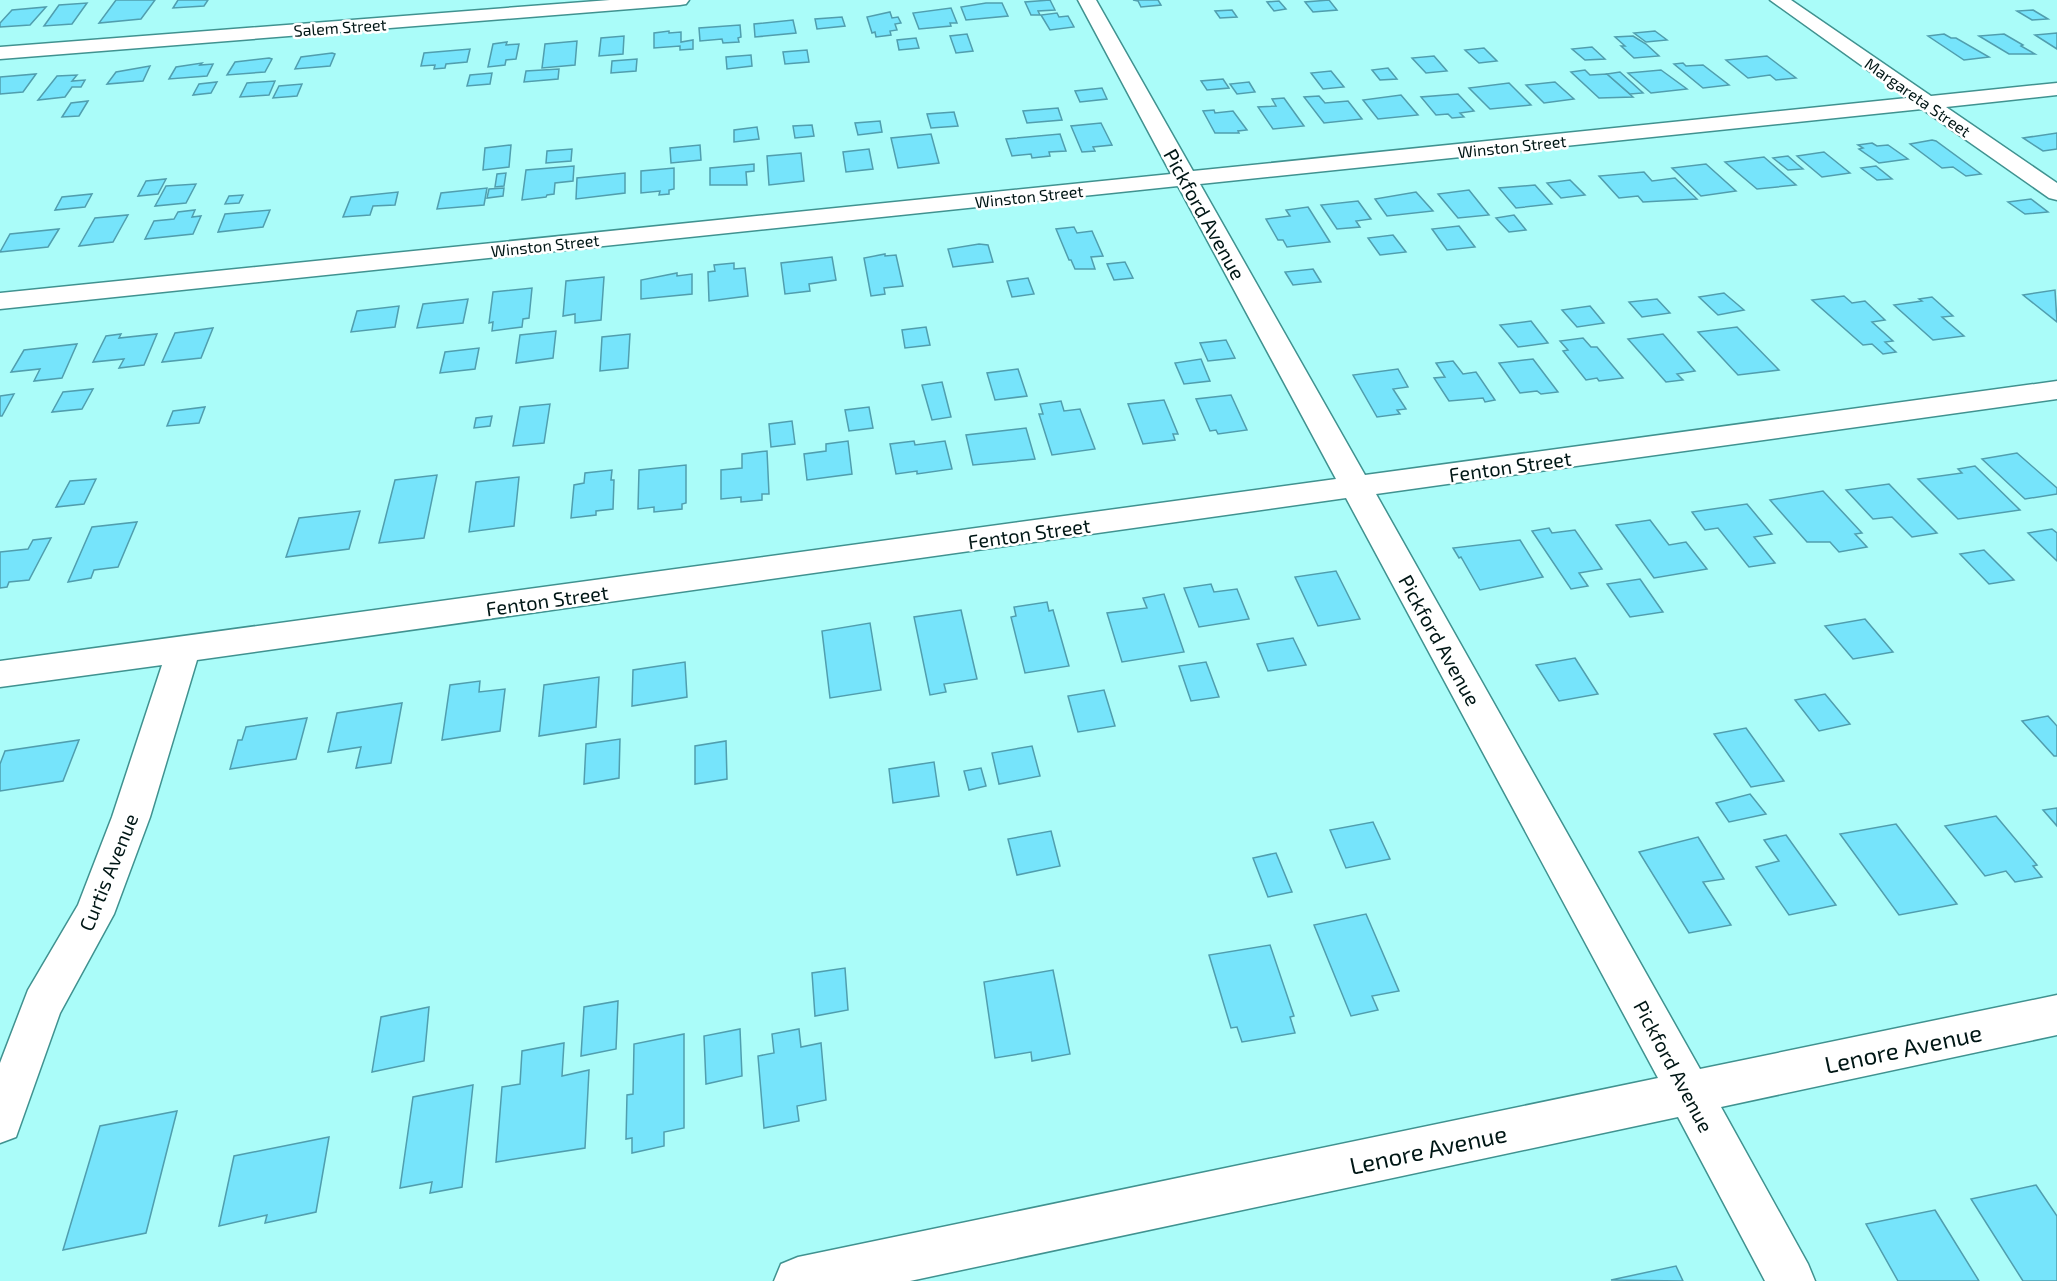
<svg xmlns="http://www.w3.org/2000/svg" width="2057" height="1281" font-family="'Exo 2',sans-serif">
	<rect width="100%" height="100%" fill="#aafcf9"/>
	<g fill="#76e4fb" stroke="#509eae" stroke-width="1.5">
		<path d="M116 0H155L141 19 99 23Z"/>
		<path d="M178 0H208L204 6 173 8Z"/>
		<path d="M1050 0 1055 10 1038 11 1040 15H1031L1025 2Z"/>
		<path d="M1133 0H1158L1161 5 1141 7 1138 1Z"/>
		<path d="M1329 0 1337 10 1313 12 1305 2Z"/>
		<path d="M1279 1 1286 9 1274 11 1267 2Z"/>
		<path d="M87 3 72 24 44 26 59 5Z"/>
		<path d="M986 3H1002L1008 16 966 20 961 7Z"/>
		<path d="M46 7 30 25 0 27V23L12 10Z"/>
		<path d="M951 8 957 23H950L951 26 919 29 913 13Z"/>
		<path d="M1232 10 1237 17 1220 18 1215 11Z"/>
		<path d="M2033 10 2048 19 2032 20 2017 11Z"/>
		<path d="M890 12 892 18 898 17 901 23 895 24 897 30 890 31 891 35 876 37 875 32 872 33 867 17Z"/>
		<path d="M1057 13 1059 17 1068 16 1074 27 1050 30 1041 15Z"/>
		<path d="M842 17 845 26 817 29 815 19Z"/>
		<path d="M793 20 796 33 755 37 754 24Z"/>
		<path d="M740 25 741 37 738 38 739 42 723 43 722 39 700 41 699 28Z"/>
		<path d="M669 31V33L681 32V42L693 40V49L680 50V46L654 48V33Z"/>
		<path d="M1655 31 1667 40 1646 42 1634 33Z"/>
		<path d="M2057 33V49L2035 35Z"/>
		<path d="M967 34 973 51 956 53 950 36Z"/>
		<path d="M1944 34 1951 38H1956L1989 57 1964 60 1928 36Z"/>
		<path d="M2004 34 2023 45 2021 46 2035 54H2009L1979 36Z"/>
		<path d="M624 36 623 54 599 56 601 38Z"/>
		<path d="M1633 36 1646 44 1659 56 1634 58 1621 46H1625L1615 37Z"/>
		<path d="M916 38 919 48 899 50 897 40Z"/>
		<path d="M577 41 575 65 542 68 545 44Z"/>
		<path d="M507 42 506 45 519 44 516 59 506 60 505 65 488 67 493 44Z"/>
		<path d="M1592 47 1605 59 1585 60 1572 49Z"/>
		<path d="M1484 48 1497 61 1479 63 1465 50Z"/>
		<path d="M470 49 467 62 446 64 445 68 434 69 435 65 421 66 424 53Z"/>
		<path d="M807 50 809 62 785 64 783 52Z"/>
		<path d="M332 53 335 54 330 66 295 69 301 57Z"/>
		<path d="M751 55 752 66 727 69 726 57Z"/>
		<path d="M1434 56 1447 71 1426 73 1412 58Z"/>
		<path d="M1767 56 1796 78 1776 80 1770 75 1748 78 1726 60Z"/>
		<path d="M269 58 272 59 265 72 227 75 235 62Z"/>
		<path d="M637 59 636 71 611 73 612 61Z"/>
		<path d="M202 63 200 65 213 64 207 76 169 79 176 67Z"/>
		<path d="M1683 63 1686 66 1703 65 1729 85 1703 88 1674 64Z"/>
		<path d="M150 66 143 81 107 84 116 72Z"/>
		<path d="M1388 68 1397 79 1380 80 1372 70Z"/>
		<path d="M559 69 558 79 524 82 526 71Z"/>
		<path d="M1585 70 1590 75 1607 74 1633 97 1599 98 1571 72Z"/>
		<path d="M1661 70 1687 89 1651 93 1628 73Z"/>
		<path d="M1331 71 1344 87 1323 89 1311 73Z"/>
		<path d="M1620 72 1643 93 1630 94 1607 74Z"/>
		<path d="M492 73 490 84 467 86 470 75Z"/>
		<path d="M36 74 23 92 0 94V77Z"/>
		<path d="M77 75 72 81 85 80 81 87H72L65 97 38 100 57 76Z"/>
		<path d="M1223 79 1229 88 1207 90 1201 81Z"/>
		<path d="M275 81 269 95 240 97 247 83Z"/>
		<path d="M217 82 211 93 193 95 199 84Z"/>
		<path d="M1249 82 1255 92 1237 94 1230 84Z"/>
		<path d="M1555 82 1574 99 1544 103 1526 85Z"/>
		<path d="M1509 83 1531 105 1490 109 1469 88Z"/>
		<path d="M302 84 297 96 273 98 279 86Z"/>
		<path d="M1102 88 1107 99 1080 102 1075 91Z"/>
		<path d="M1458 94 1474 111 1460 113 1464 117 1452 118 1448 114 1436 115 1421 97Z"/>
		<path d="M1401 95 1418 115 1378 119 1363 100Z"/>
		<path d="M1319 96 1325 103 1348 101 1362 119 1324 123 1304 97Z"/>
		<path d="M1284 98 1304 126 1273 129 1258 107 1276 106 1272 99Z"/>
		<path d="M88 101 79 116 62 117 71 103Z"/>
		<path d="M1058 108 1062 120 1027 123 1023 111Z"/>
		<path d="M1214 110 1215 113 1233 111 1247 130 1238 131 1239 133H1215L1203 111Z"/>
		<path d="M954 112 958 126 931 128 927 114Z"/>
		<path d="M880 121 882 132 858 135 855 123Z"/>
		<path d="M1101 123 1112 145 1093 147 1095 151 1082 152 1071 126Z"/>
		<path d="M812 125 814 136 795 138 793 126Z"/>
		<path d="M757 127 759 139 734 142V130Z"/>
		<path d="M2057 133V149L2043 151 2023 138Z"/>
		<path d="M931 134 939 163 898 168 891 138Z"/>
		<path d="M1060 134 1066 151 1049 152 1050 156 1032 158 1031 154 1012 156 1006 139Z"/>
		<path d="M1932 140 1936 141 1981 174 1966 176 1953 167 1942 168 1910 144Z"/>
		<path d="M1872 143 1877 146 1888 145 1908 159 1879 163 1859 149 1863 148 1858 145Z"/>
		<path d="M511 145 509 167 483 170 485 148Z"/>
		<path d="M700 145 701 160 671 163 670 148Z"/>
		<path d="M572 149 571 161 546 163 547 151Z"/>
		<path d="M869 149 873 169 846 172 843 152Z"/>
		<path d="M1824 152 1850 173 1822 177 1797 156Z"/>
		<path d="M801 153 804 181 769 185 767 156Z"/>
		<path d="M1788 156 1797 164 1803 169 1788 170 1773 158Z"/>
		<path d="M1764 157 1796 185 1757 189 1725 162Z"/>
		<path d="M754 164V171L746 172 747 185H710V168Z"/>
		<path d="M1706 164 1736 191 1701 196 1672 168Z"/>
		<path d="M574 166 573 181 555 183 554 194 547 195 546 197 522 200 526 170Z"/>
		<path d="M1876 166 1892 179 1877 180 1861 168Z"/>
		<path d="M674 168V189L669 190V194L659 195 660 191 641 193V171Z"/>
		<path d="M1644 172 1652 181 1675 178 1697 199 1643 202 1638 196 1619 198 1599 176Z"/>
		<path d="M506 173 504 186 495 187 497 174Z"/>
		<path d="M625 173V193L576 199 577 178Z"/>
		<path d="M166 179 158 194 138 196 146 181Z"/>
		<path d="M1570 180 1585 195 1561 198 1547 183Z"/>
		<path d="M196 184 186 203 155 206 166 186Z"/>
		<path d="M1535 185 1552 204 1516 208 1499 188Z"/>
		<path d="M487 188 484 205 437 209 441 193Z"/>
		<path d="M504 188 503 196 487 198 489 189Z"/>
		<path d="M1469 190 1489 215 1458 218 1438 194Z"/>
		<path d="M398 192 395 205 373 206 370 215 343 217 351 197Z"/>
		<path d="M1416 192 1433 211 1387 216 1375 199Z"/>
		<path d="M92 194 85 207 55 210 62 197Z"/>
		<path d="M243 195 239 203 225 204 229 196Z"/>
		<path d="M2031 199 2048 212 2025 214 2008 202Z"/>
		<path d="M1358 201 1371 219 1356 221 1360 227 1337 229 1321 205Z"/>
		<path d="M1308 207 1330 242 1287 247 1283 240H1278L1266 219 1290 216 1286 210Z"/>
		<path d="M195 210 192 217 201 216 193 234 145 239 154 221 174 219 178 212Z"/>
		<path d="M270 210 263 227 218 232 225 214Z"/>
		<path d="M128 215 113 242 79 246 95 218Z"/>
		<path d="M1514 215 1526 230 1509 232 1496 218Z"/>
		<path d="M1459 226 1475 247 1447 250 1432 229Z"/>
		<path d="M1074 227 1077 233 1092 231 1103 256 1091 257 1095 269H1075L1071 260H1069L1056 229Z"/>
		<path d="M59 229 48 247 0 252 10 234Z"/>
		<path d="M1393 235 1406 252 1380 255 1368 238Z"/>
		<path d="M979 244 988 245 993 262 953 267 948 249Z"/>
		<path d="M885 254V256L896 255 903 286 884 288 885 294 871 296 864 258Z"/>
		<path d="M832 257 836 280 809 284 810 291 785 294 781 263Z"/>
		<path d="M1125 262 1133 278 1114 280 1107 264Z"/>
		<path d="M734 263V269L745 268 748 296 709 301 708 272 715 271 714 265Z"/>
		<path d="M1313 269 1321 282 1293 285 1285 272Z"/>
		<path d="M677 273V276L692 274V294L641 299V280Z"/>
		<path d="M604 277 601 320 575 323V314L563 316 566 281Z"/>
		<path d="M1028 278 1034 294 1012 297 1007 281Z"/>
		<path d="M532 288 529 318 523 319 522 327 492 331 493 322 489 323 493 292Z"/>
		<path d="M2055 290 2057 322 2023 295Z"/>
		<path d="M1724 293 1744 310 1718 315 1699 297Z"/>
		<path d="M1844 296 1852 303 1865 301 1885 320 1872 322 1893 341 1885 342 1896 352 1883 354 1872 344 1863 345 1812 300Z"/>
		<path d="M1932 297 1953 316 1942 317 1964 336 1933 340 1894 305 1922 301 1919 299Z"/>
		<path d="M468 299 463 323 417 328 423 304Z"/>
		<path d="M1657 299 1670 313 1642 317 1629 302Z"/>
		<path d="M399 306 395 327 351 332 357 311Z"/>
		<path d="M1590 306 1604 323 1577 327 1562 310Z"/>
		<path d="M1531 321 1548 343 1518 347 1500 325Z"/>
		<path d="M926 327 930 345 905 348 902 330Z"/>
		<path d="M1737 327 1779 370 1738 375 1698 332Z"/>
		<path d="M213 328 201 358 162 362 175 333Z"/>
		<path d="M556 331 553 358 516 363 520 335Z"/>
		<path d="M121 334 119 338 157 334 144 365 119 368 124 359 93 362 106 336Z"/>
		<path d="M630 334 628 368 600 371 602 337Z"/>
		<path d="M1663 334 1695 371 1677 374 1683 380 1666 382 1628 339Z"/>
		<path d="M1583 338 1591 347H1597L1623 378 1599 381 1597 378 1586 380 1563 351 1568 350 1560 341Z"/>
		<path d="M1226 340 1235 358 1208 361 1200 343Z"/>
		<path d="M77 344 62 378 34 381 40 369 11 372 24 350Z"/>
		<path d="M479 348 475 369 440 373 445 352Z"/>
		<path d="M1201 359 1210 381 1184 384 1175 363Z"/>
		<path d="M1533 359 1558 392 1541 394 1537 391 1520 393 1499 363Z"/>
		<path d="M1453 361 1463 374 1476 372 1495 400 1485 402 1483 398 1449 401 1434 378 1445 377 1436 363Z"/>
		<path d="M1018 369 1027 396 995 400 987 373Z"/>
		<path d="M1398 369 1408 387 1393 389 1406 409 1397 410 1400 414 1377 417 1353 375Z"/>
		<path d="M942 382 951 417 932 420 922 385Z"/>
		<path d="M93 389 82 409 52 412 63 392Z"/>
		<path d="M14 394 2 416H0V396Z"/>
		<path d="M1231 395 1247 430 1218 434 1216 430 1210 431 1196 399Z"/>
		<path d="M1164 400 1178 434H1173L1175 440 1143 444 1128 404Z"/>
		<path d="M1061 401 1064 411 1080 409 1095 449 1052 455 1039 414H1043L1040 404Z"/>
		<path d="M550 404 544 443 513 446 520 407Z"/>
		<path d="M205 407 199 423 167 426 173 411Z"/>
		<path d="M869 407 873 428 849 431 845 410Z"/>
		<path d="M492 416 490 426 474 428 476 418Z"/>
		<path d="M792 421 795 444 771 447 769 424Z"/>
		<path d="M1026 428 1035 459 973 465 966 435Z"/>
		<path d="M848 441 852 474 807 480 804 454 826 451V444Z"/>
		<path d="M914 441 915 445 945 441 952 469 917 474V471L896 474 890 444Z"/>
		<path d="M767 451 769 494H762V500L741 502V497L721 499V470L742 468V454Z"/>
		<path d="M2017 453 2057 488V494L2025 499 1982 459Z"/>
		<path d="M686 465V503L682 504V509L654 512V507L638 509 639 470Z"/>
		<path d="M1975 466 2020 510 1958 519 1918 479 1962 473 1958 469Z"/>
		<path d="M612 470 611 480H614L613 509 596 511V515L571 518 574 485 584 483 585 473Z"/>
		<path d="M437 475 424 538 379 543 395 480Z"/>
		<path d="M519 477 514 526 469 532 476 482Z"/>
		<path d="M96 479 84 504 56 507 70 481Z"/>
		<path d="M1889 484 1917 513 1937 533 1912 537 1892 517 1873 519 1846 490Z"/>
		<path d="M1823 491 1862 533 1855 534 1867 547 1839 552 1830 542H1807L1770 500Z"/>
		<path d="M1747 504 1772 534 1754 537 1775 563 1749 567 1718 528 1705 530 1692 512Z"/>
		<path d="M360 511 349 549 286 557 299 518Z"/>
		<path d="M1650 520 1669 545 1686 542 1707 569 1654 578 1616 525Z"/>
		<path d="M137 522 118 567 94 570 91 578 68 582 92 527Z"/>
		<path d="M1549 528 1552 533 1575 530 1602 569 1579 573 1588 586 1571 589 1532 531Z"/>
		<path d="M2052 529 2057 533V561L2028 533Z"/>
		<path d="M51 538 29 580 9 582 7 587 0 588V552L28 549 33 540Z"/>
		<path d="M1520 540 1543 577 1480 590 1461 557 1459 558 1453 548Z"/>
		<path d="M1984 550 2014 580 1989 584 1960 554Z"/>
		<path d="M1336 571 1360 619 1318 626 1295 577Z"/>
		<path d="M1640 579 1663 612 1630 617 1607 584Z"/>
		<path d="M1211 584 1214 592 1237 589 1249 619 1199 627 1184 588Z"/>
		<path d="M1164 594 1184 652 1122 662 1107 613 1147 608 1143 598Z"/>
		<path d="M1047 602 1049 611 1053 610 1069 666 1025 673 1011 617 1016 616 1014 607Z"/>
		<path d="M961 610 977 679 944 684 946 692 930 695 914 617Z"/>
		<path d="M1865 619 1893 652 1853 659 1825 626Z"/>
		<path d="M870 623 881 690 830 698 822 631Z"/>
		<path d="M1293 638 1306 665 1268 671 1257 644Z"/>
		<path d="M1575 658 1598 694 1559 701 1536 665Z"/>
		<path d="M685 662 687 697 632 706 633 670Z"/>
		<path d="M1206 662 1219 697 1191 701 1179 666Z"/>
		<path d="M599 677 596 727 539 736 544 685Z"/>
		<path d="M480 681 479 692 505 689 500 731 442 740 450 685Z"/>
		<path d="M1104 690 1115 726 1078 732 1068 696Z"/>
		<path d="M1825 694 1850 724 1819 731 1795 700Z"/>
		<path d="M402 703 391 763 356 768 361 747 328 752 337 713Z"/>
		<path d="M2048 716 2057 726V756H2054L2022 721Z"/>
		<path d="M307 718 296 759 230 769 238 740H242L246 727Z"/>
		<path d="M1746 728 1784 781 1751 787 1714 734Z"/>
		<path d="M620 739 619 778 584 784 586 744Z"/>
		<path d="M79 740 63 781 0 791V764L5 751Z"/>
		<path d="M726 741 727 779 695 784V746Z"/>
		<path d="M1032 746 1040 776 999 784 992 753Z"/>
		<path d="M934 762 939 796 893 803 889 769Z"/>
		<path d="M981 768 986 786 969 790 964 771Z"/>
		<path d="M1750 794 1766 814 1729 822 1716 803Z"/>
		<path d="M2057 808V826L2043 810Z"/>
		<path d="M1996 816 2037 865 2033 866 2042 877 2015 882 2006 871 1985 876 1945 826Z"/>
		<path d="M1373 822 1390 859 1346 868 1330 830Z"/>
		<path d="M1896 824 1957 904 1899 915 1840 834Z"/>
		<path d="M1051 831 1060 866 1017 875 1008 839Z"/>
		<path d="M1786 835 1836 905 1789 915 1756 867 1779 861 1764 840Z"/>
		<path d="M1698 837 1724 879 1703 882 1731 925 1689 933 1639 852Z"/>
		<path d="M1276 853 1292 892 1268 897 1253 858Z"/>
		<path d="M1366 914 1399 991 1372 996 1378 1010 1351 1016 1314 925Z"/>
		<path d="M1270 945 1294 1016 1290 1017 1295 1033 1242 1042 1237 1027 1231 1028 1209 955Z"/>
		<path d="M845 968 848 1010 815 1016 812 973Z"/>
		<path d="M1053 970 1070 1054 1032 1061 1031 1052 995 1058 984 982Z"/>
		<path d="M618 1001 616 1049 581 1056 584 1007Z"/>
		<path d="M429 1007 424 1061 372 1072 381 1017Z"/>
		<path d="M740 1029 742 1076 706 1084 704 1036Z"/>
		<path d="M799 1029 801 1047 821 1043 826 1100 797 1106 799 1121 764 1128 758 1056 774 1053 772 1034Z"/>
		<path d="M684 1034V1128L664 1132V1146L632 1153V1138L626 1139 627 1095 633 1094 634 1044Z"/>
		<path d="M564 1043 562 1076 589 1070 585 1148 496 1162 502 1087 520 1084 522 1051Z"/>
		<path d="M473 1085 462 1187 430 1193 432 1182 400 1188 413 1097Z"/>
		<path d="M177 1111 146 1233 63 1250 100 1126Z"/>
		<path d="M329 1137 316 1212 265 1223 267 1215 219 1226 234 1156Z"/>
		<path d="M2036 1185 2057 1216V1281H2023L1971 1199Z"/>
		<path d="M1935 1210 1979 1281H1898L1866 1224Z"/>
		<path d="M1676 1266 1683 1281 1611 1280Z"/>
	</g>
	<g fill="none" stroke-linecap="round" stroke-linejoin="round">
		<g stroke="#409290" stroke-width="3">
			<g id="minor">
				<path d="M610 0H689L686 4 680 5 0 59V47Z"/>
				<path d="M1078 0H1096L1193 171 1907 98 1770 0H1791L1931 96 2057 83V95L1946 107 2057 183V200L2049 198 1922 109 1200 184 1365 475 2057 381V399L1376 494 1700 1069 2057 995V1035L1721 1107 1808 1264 1815 1281H1765L1678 1117 910 1281H774L781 1264 798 1257 1658 1078 1346 498 197 660 150 817 114 914 60 1013 16 1137 0 1143V1063L28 990 78 905 112 817 162 665 0 687V661L1336 479 1178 186 0 309V293L1171 174Z"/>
			</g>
		</g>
		<use href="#minor" fill="#fff" fill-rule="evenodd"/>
	</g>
	<g text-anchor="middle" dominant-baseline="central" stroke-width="5" stroke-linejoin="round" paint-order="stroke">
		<g font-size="16" fill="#001615" stroke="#fff">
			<text transform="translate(340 27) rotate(-4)">Salem Street</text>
			<text transform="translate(1918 97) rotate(35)">Margareta Street</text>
			<text transform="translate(1512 146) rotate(-6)">Winston Street</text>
			<text transform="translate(1029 196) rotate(-6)">Winston Street</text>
			<text transform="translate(545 245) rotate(-6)">Winston Street</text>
		</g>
		<g font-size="20" fill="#001615" stroke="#fff">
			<text transform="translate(1205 214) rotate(61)">Pickford Avenue</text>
			<text transform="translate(1510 466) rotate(-8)">Fenton Street</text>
			<text transform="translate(1029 533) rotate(-8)">Fenton Street</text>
			<text transform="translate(547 600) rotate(-8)">Fenton Street</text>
			<text transform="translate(1440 640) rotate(61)">Pickford Avenue</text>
			<text transform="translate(108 872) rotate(-68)">Curtis Avenue</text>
			<text transform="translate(1674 1066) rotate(62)">Pickford Avenue</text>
		</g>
		<g font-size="24" fill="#001615" stroke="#fff">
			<text transform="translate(1903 1048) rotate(-12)">Lenore Avenue</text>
			<text transform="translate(1428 1149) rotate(-12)">Lenore Avenue</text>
		</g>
	</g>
</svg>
